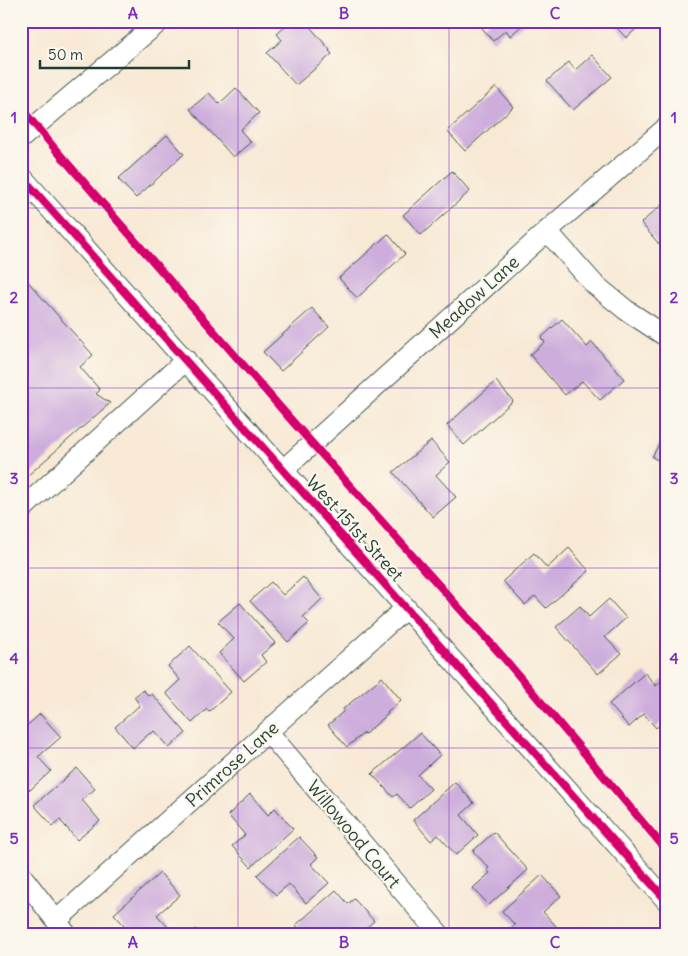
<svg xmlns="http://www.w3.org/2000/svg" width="688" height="956" font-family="Delius,sans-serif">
	<rect width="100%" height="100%" fill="#fbf7ec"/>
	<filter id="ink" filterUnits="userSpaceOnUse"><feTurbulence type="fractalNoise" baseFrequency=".02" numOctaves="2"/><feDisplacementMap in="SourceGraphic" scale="10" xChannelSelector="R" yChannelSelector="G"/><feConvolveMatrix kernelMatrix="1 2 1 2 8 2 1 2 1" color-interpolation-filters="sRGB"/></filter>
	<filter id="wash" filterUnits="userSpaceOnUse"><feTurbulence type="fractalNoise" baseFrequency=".0096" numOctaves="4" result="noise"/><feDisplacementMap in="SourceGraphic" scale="20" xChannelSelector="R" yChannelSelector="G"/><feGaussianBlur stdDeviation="1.12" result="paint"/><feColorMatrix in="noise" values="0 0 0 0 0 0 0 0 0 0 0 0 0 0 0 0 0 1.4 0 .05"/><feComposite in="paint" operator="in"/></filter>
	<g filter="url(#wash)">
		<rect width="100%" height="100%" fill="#f8e9d5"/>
		<g id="blocks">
			<g fill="#cdaddc">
				<path d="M291 21H305L330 50 329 51 332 54 296 85 267 53 282 40 277 34Z"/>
				<path d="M490 21H527L510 36 506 30 493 41 482 28Z"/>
				<path d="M611 21H645L626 38Z"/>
				<path d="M592 55 612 77 573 110 547 81 569 62 575 70Z"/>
				<path d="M496 87 513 107 465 151 447 131Z"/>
				<path d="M236 88 259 113 240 130 251 142 233 157 190 109 209 93 219 104Z"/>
				<path d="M167 135 184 154 136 198 118 179Z"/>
				<path d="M452 171 470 191 421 235 403 215Z"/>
				<path d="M667 200V248L661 242 659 244 641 223Z"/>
				<path d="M388 234 405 254 357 298 339 278Z"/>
				<path d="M21 274 93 355 80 367 100 390 96 394 110 403 26 477 21 467Z"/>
				<path d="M312 308 329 327 281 371 263 352Z"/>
				<path d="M562 319 587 347 592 342 624 379 600 400 582 381 565 395 530 355 545 342 541 338Z"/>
				<path d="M496 381 513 401 464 445 447 425Z"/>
				<path d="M667 429V465L652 457Z"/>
				<path d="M431 441 450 462 436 475 456 497 433 517 393 472Z"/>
				<path d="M569 548 589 571 546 608 535 596 525 605 503 581 534 553 547 568Z"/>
				<path d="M303 577 322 599 303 617 309 623 288 642 250 601 271 582 283 595Z"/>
				<path d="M609 599 626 618 605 637 621 654 598 674 556 627 580 606 589 617Z"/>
				<path d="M240 603 275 643 261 655 266 662 244 681 219 653 234 639 218 622Z"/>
				<path d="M190 646 231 692 209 712 207 709 192 723 166 693 180 680 168 666Z"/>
				<path d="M645 673 656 686 667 676V718L656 728 644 714 629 727 609 704Z"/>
				<path d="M382 677 401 700 387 713 388 714 365 734 364 733 347 747 328 725 344 711 343 709Z"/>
				<path d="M143 690 149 696 152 694 186 733 169 748 154 731 151 734 150 733 133 748 115 727 140 705 134 697Z"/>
				<path d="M40 714 61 737 38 757 51 771 30 790 21 781V731Z"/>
				<path d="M420 733 440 755 418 775 431 789 410 808 397 794 393 797 372 774Z"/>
				<path d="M77 768 95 789 82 800 100 821 77 840 60 820 53 826 34 805Z"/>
				<path d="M455 782 474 803 461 815 478 835 456 855 438 835 431 841 413 820Z"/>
				<path d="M250 794 268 815 275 808 293 829 251 867 232 846 245 835 228 815Z"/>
				<path d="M494 832 528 870 489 905 473 888 490 873 487 870 489 868 473 851Z"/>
				<path d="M299 837 318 857 311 864 329 883 306 903 289 884 276 895 257 875Z"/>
				<path d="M160 873 180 895 157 915 170 929 164 935H133L114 914Z"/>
				<path d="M542 875 561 896 543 912 557 927 548 935H512L508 930 515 925 502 911Z"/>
				<path d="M336 890 348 904 354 899 374 921 358 935H336L332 931 328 935H304L296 925Z"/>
				<path d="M580 926 588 935H571Z"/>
				<path d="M196 929 200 935H189Z"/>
			</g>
		</g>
	</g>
	<g filter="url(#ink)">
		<use href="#blocks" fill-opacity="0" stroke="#40574c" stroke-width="1"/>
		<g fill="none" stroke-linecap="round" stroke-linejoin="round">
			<g stroke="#40574c" stroke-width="22">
				<g id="minor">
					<path d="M21 138 160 21"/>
					<path d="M21 176 667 901"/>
					<path d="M547 231 594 284 626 310 667 337"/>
					<path d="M283 470 547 231 667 127"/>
					<path d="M21 510 186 360"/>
					<path d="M268 732 440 935"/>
					<path d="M21 875 67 935"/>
					<path d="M57 920 406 608"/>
				</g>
			</g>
			<use href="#minor" stroke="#fff" stroke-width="20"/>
			<g stroke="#fbf7ec" stroke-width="11">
				<g id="cycleway">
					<path d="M21 108 56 150 293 422 503 657 667 851"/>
					<path d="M21 176 667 901"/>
				</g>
			</g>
			<use href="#cycleway" stroke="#d6006c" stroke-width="8"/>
		</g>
	</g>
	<path fill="none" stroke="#7b2cbf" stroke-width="1" stroke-opacity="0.55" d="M238 21V935M449 21V935M21 208H667M21 388H667M21 568H667M21 748H667"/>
	<g text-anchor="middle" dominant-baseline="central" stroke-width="4.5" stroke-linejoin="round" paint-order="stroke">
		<g font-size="18" fill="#1f3d34" stroke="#fbf7ec">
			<text transform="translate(474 297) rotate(-42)">Meadow Lane</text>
			<text transform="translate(355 528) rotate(48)">West 151st Street</text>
			<text transform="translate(232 764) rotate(-42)">Primrose Lane</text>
			<text transform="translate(354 834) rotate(50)">Willowood Court</text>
		</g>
	</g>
	<rect width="688" height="956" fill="none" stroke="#fbf7ec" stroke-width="55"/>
	<path d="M40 60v8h149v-8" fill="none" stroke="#1f3d34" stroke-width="2.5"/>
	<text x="48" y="60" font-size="15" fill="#1f3d34" stroke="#fbf7ec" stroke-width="4" paint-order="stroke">50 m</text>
	<rect x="28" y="28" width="632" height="900" fill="none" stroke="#7b2cbf" stroke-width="2"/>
	<g font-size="16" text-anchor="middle" font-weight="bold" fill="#7b2cbf">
		<text x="133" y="19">A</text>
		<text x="344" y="19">B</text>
		<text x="555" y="19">C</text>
		<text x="14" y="123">1</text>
		<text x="674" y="123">1</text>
		<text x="14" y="303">2</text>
		<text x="674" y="303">2</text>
		<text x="14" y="484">3</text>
		<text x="674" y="484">3</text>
		<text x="14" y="664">4</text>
		<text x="674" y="664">4</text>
		<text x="14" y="844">5</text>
		<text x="674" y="844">5</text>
		<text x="133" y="948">A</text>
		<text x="344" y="948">B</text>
		<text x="555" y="948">C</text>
	</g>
</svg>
